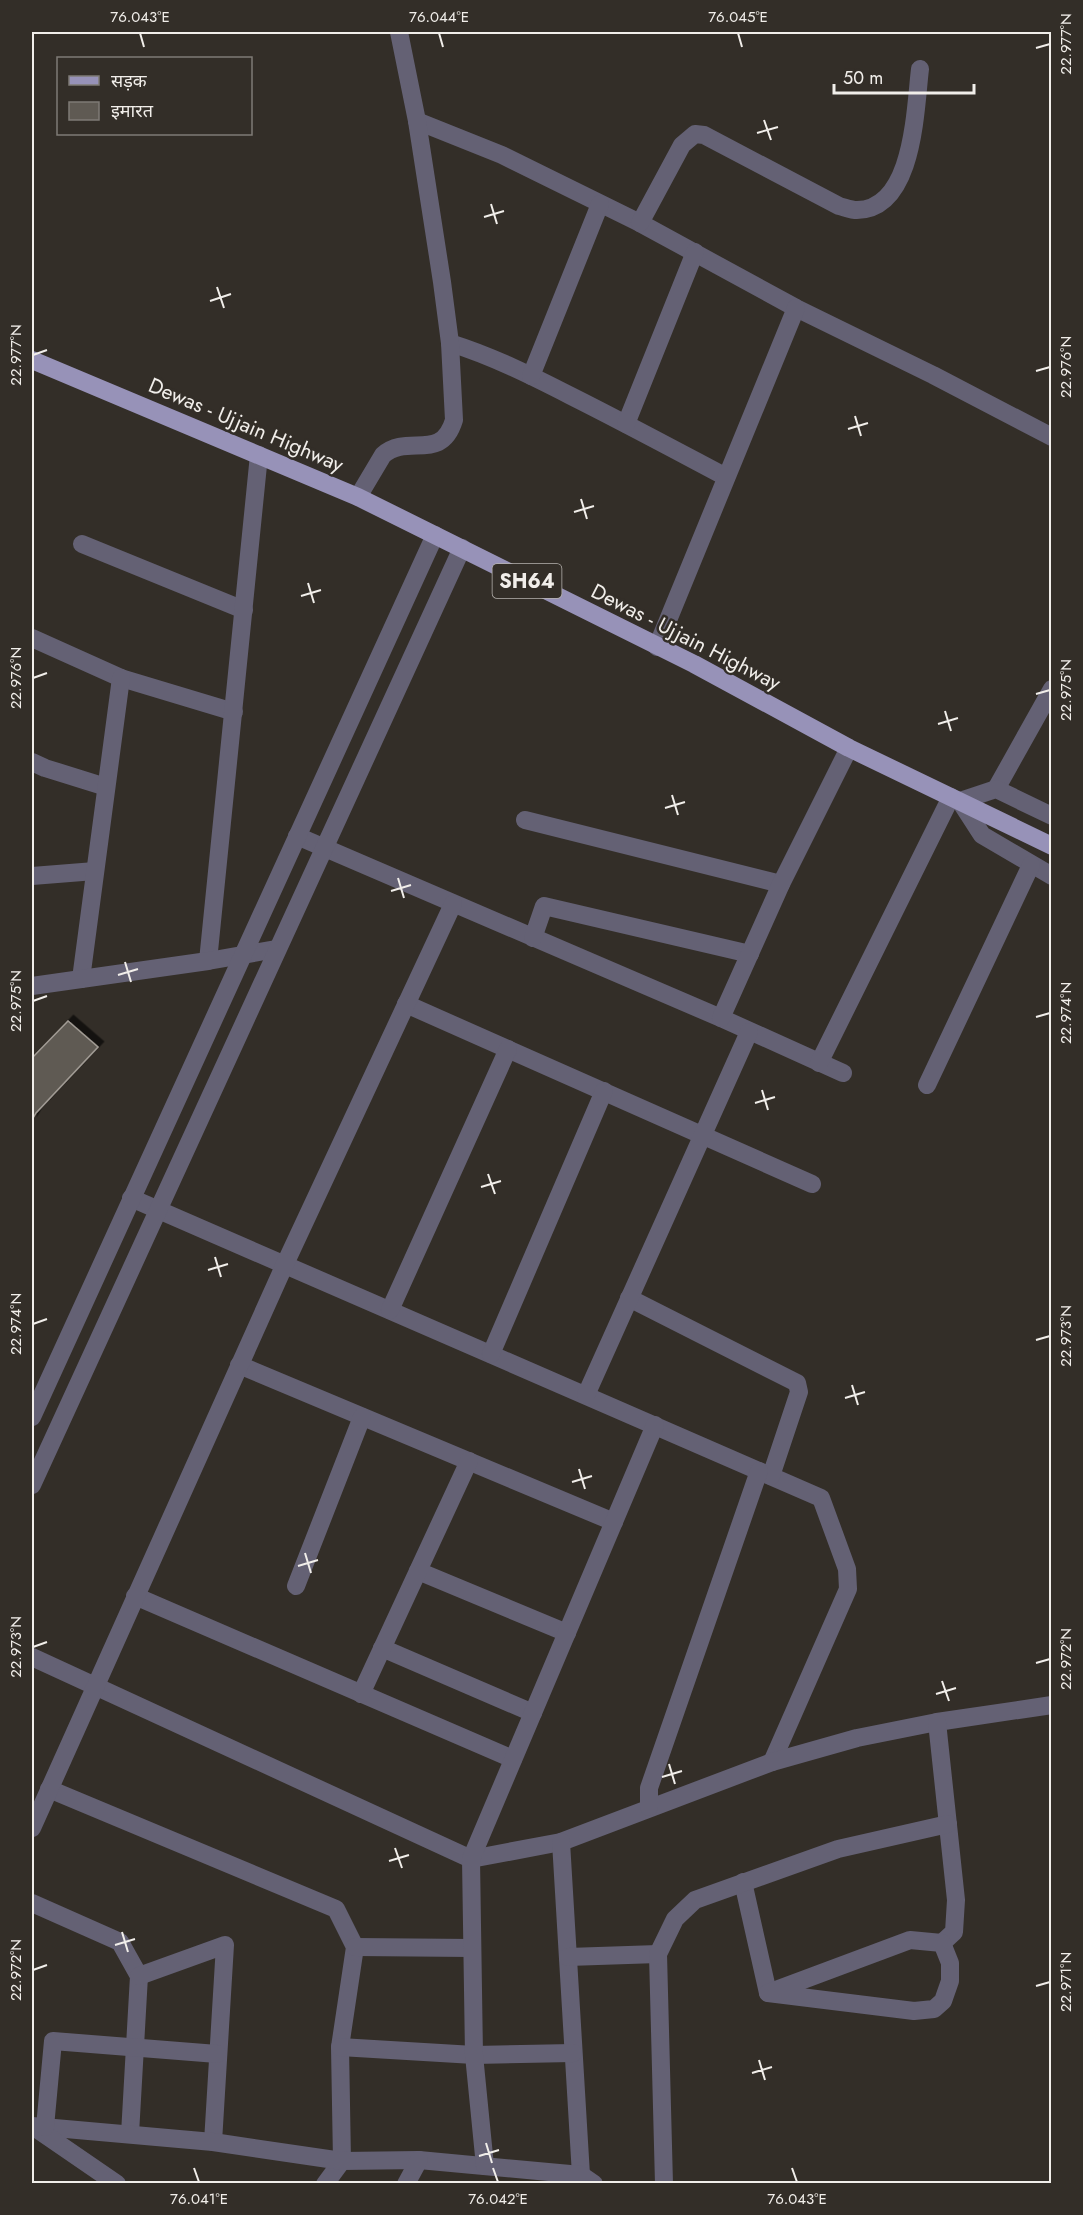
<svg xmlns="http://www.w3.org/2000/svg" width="1083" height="2215" font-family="Jost,'Noto Sans Devanagari',sans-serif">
	<defs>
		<filter id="shadow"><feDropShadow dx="5.5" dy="-5.5" stdDeviation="0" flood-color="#0009"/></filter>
	</defs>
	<rect width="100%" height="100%" fill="#332e28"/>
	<path fill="#5f5a53" stroke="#a19b94" stroke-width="1.5" filter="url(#shadow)" d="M68 1021 98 1047 36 1113 32 1120V1058Z"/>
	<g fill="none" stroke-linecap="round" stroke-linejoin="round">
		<g stroke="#646174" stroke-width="18">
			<path d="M417 121 502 155 640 223 796 308 933 375 1052 437"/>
			<path d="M640 223 682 145 695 134 704 135 839 206C844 207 851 210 857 210 914 209 915 110 920 69"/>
			<path d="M450 343C492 356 532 376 571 396 623 422 675 450 726 477"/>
			<path d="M531 376 600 204"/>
			<path d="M626 424 695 252"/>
			<path d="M358 497 383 455C408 433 441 463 454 420L450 343 442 282 417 121 399 32"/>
			<path d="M82 544 244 610"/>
			<path d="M32 638 121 678 234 712"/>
			<path d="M657 647 796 308"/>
			<path d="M32 762 45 768 106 787"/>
			<path d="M996 789 1052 689"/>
			<path d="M1052 816 996 789 960 801 982 835 1052 876"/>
			<path d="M525 820 781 884"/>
			<path d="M297 836 721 1018 843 1073"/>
			<path d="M32 876 95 871"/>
			<path d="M533 938 544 906 750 954"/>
			<path d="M208 961 259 455"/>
			<path d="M81 979 121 678"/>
			<path d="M32 986 208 961 276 949"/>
			<path d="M406 1004 812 1184"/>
			<path d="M721 1018 781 884 849 748"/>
			<path d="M819 1063 951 797"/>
			<path d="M927 1085 1031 865"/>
			<path d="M131 1198 821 1498 847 1569 848 1589 772 1762"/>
			<path d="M629 1298 797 1383 799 1392 771 1476"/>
			<path d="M390 1310 508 1049"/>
			<path d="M491 1354 604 1091"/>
			<path d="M239 1365 614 1522"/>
			<path d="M586 1395 749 1032"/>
			<path d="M32 1417 435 535"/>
			<path d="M32 1485 462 548"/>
			<path d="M418 1571 567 1633"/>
			<path d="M296 1586 362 1417"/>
			<path d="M135 1596 513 1759"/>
			<path d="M382 1648 533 1713"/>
			<path d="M32 1657 471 1859 561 1842 772 1762 857 1738 937 1722 1052 1705"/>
			<path d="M361 1694 469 1461"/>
			<path d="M937 1722 956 1900 954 1932 942 1943"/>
			<path d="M49 1789 336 1909 355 1947 340 2047 342 2161 325 2184"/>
			<path d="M649 1807V1788L759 1471"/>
			<path d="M32 1828 285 1264 453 904"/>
			<path d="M561 1842 581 2175 577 2184"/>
			<path d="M743 1882 768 1993"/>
			<path d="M32 1903 120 1942 139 1976 130 2134"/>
			<path d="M910 1940 942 1943 950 1963V1981L943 2001 934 2009 914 2011 768 1993Z"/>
			<path d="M355 1947 472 1948"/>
			<path d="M568 1957 658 1954"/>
			<path d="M139 1976 225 1945 213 2142"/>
			<path d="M340 2047 474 2055 573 2053"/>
			<path d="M32 2126 213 2142 342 2161 419 2160 581 2175 594 2184"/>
			<path d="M34 2127 117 2184"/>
			<path d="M45 2127 53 2041 217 2054"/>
			<path d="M485 2166 474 2055 471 1859 655 1425"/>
			<path d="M406 2184 419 2160"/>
			<path d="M664 2184 658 1954 675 1919 695 1900 838 1849 948 1824"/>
		</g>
		<path stroke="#9792b8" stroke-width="18" d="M32 360 358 497 694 664 849 748 1052 846"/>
	</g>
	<path fill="none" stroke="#f1eeea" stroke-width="2" d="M140 33 144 47M439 33 443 47M738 33 742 47M1036 48 1050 44M764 120 771 140M757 133 778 127M491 204 497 224M484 217 504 211M217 287 224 308M210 301 231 294M33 355 47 350M1036 371 1050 367M855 416 861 436M848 429 868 423M581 499 587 519M574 512 594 506M308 583 314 603M301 596 321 590M33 678 47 673M1036 694 1050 690M945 711 951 731M938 724 958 718M672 795 678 815M665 808 685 802M398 878 404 898M391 891 411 885M125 962 131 982M118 975 138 969M33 1001 47 996M1036 1017 1050 1013M762 1090 768 1110M755 1103 775 1097M488 1174 495 1194M481 1187 501 1181M215 1257 221 1277M208 1270 228 1264M33 1324 47 1319M1036 1340 1050 1336M852 1385 858 1405M845 1398 865 1392M579 1469 585 1489M572 1482 592 1476M305 1553 311 1573M298 1566 318 1560M33 1647 47 1642M1036 1663 1050 1659M942 1681 949 1701M936 1694 956 1688M669 1764 675 1784M662 1777 682 1771M395 1848 402 1868M389 1861 409 1855M122 1932 128 1952M115 1945 135 1939M33 1970 47 1965M1036 1986 1050 1982M759 2060 765 2080M752 2073 772 2067M486 2143 492 2163M479 2156 499 2150M194 2168 199 2182M493 2168 498 2182M792 2168 797 2182"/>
	<g text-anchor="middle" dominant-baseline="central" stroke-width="5" stroke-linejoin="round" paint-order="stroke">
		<rect fill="#332e28" stroke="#b8b4b0" stroke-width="1.5" x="492.5" y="564" width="69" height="34" rx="4.5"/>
		<g font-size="20" font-weight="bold" fill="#f1eeea">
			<text x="527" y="581">SH64</text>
		</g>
		<g font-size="21" fill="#f1eeea" stroke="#332e28">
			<text transform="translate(246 425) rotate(23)">Dewas - Ujjain Highway</text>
			<text transform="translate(686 637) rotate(27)">Dewas - Ujjain Highway</text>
		</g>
	</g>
	<rect width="1083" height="2215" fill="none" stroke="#332e28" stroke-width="66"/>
	<rect x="57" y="57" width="195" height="78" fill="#332e28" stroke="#7f7b76" stroke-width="1.5"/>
	<rect x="69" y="76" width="30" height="9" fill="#9792b8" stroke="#7f7b76" stroke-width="1.5"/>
	<text x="111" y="87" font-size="18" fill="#f1eeea">सड़क</text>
	<rect x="69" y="102" width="30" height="18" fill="#5f5a53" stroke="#7f7b76" stroke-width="1.5"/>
	<text x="111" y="117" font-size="18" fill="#f1eeea">इमारत</text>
	<path d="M834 84v9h140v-9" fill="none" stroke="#f1eeea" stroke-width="3"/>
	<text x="843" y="84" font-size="18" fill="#f1eeea" stroke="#332e28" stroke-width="4.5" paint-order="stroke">50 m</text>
	<rect x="33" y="33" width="1017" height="2149" fill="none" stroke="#f1eeea" stroke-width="2"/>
	<g font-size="15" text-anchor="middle" fill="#f1eeea">
		<text x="140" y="22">76.043°E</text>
		<text x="439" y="22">76.044°E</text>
		<text x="738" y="22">76.045°E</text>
		<text transform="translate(1066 44) rotate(-90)" y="5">22.977°N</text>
		<text transform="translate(16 355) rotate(-90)" y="5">22.977°N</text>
		<text transform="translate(1066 367) rotate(-90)" y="5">22.976°N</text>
		<text transform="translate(16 678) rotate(-90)" y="5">22.976°N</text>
		<text transform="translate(1066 690) rotate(-90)" y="5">22.975°N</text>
		<text transform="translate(16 1001) rotate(-90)" y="5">22.975°N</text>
		<text transform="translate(1066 1013) rotate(-90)" y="5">22.974°N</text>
		<text transform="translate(16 1324) rotate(-90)" y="5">22.974°N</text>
		<text transform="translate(1066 1336) rotate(-90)" y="5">22.973°N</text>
		<text transform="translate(16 1647) rotate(-90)" y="5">22.973°N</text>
		<text transform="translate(1066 1659) rotate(-90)" y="5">22.972°N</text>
		<text transform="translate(16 1970) rotate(-90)" y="5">22.972°N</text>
		<text transform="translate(1066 1982) rotate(-90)" y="5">22.971°N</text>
		<text x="199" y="2204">76.041°E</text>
		<text x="498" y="2204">76.042°E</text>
		<text x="797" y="2204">76.043°E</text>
	</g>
</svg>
